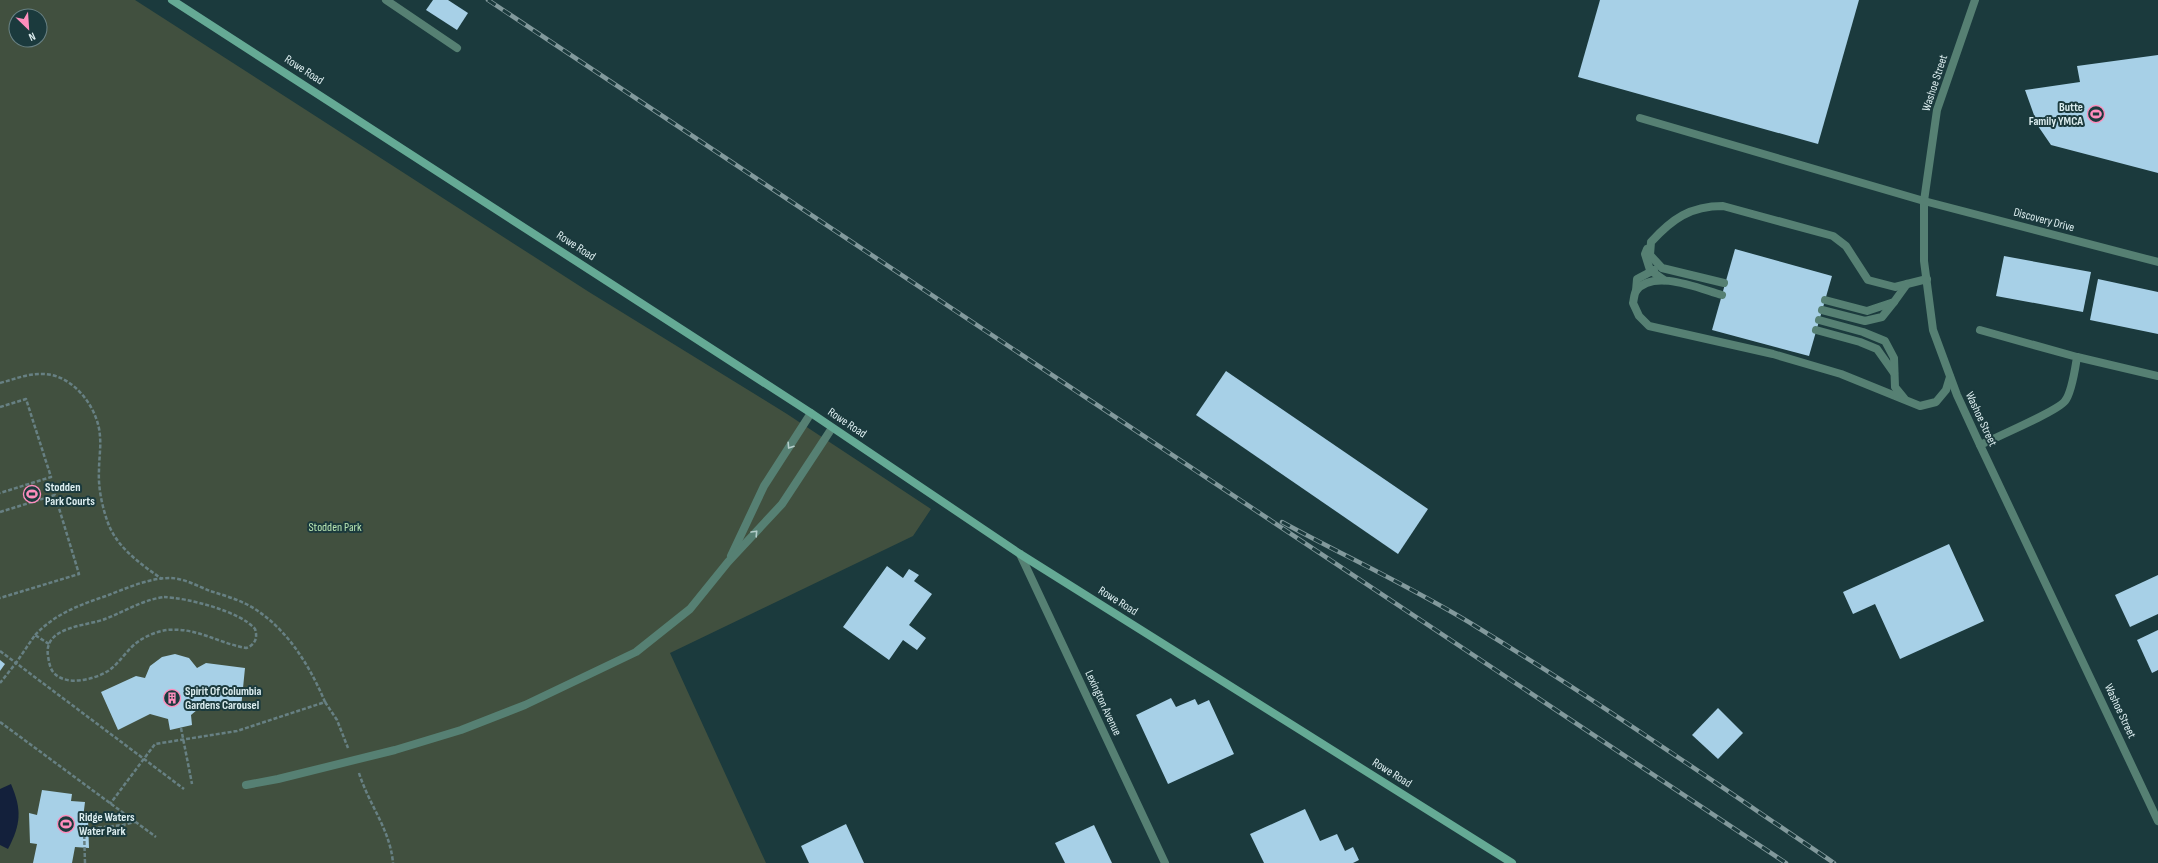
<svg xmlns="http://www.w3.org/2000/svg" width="2158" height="863" font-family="'Sofia Sans Condensed',sans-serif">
	<rect width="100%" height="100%" fill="#1b3a3d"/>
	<path fill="#41503f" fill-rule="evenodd" d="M0 0H135L589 292 787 414 931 509 913 536 670 653 766 863H0ZM16 16H40V40H16Z"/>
	<path fill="#13203b" d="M11 784C22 810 21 824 8 849L0 845V789Z"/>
	<g fill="#a7d0e7">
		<path d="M433 0H448L468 13 457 30 426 10Z"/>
		<path d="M1600 0H1859L1818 144 1578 77Z"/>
		<path d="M2158 55V173L2051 145 2038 126 2025 90 2080 82 2077 66Z"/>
		<path d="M1735 249 1832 276 1809 356 1712 330Z"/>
		<path d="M2004 256 2091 272 2083 312 1996 296Z"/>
		<path d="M2098 279 2158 292V334L2090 320Z"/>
		<path d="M1226 371 1428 509 1398 554 1196 415Z"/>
		<path d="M1949 544 1984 621 1900 659 1875 604 1853 614 1843 592Z"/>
		<path d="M887 566 903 578 909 569 919 575 914 581 932 594 909 625 926 638 917 650 903 640 889 660 843 627Z"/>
		<path d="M2158 575V614L2130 627 2115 595Z"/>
		<path d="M2158 630V670L2152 673 2137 640Z"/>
		<path d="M175 654 189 658 197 668 206 663 245 668 241 708 204 704 191 715 192 725 170 730 168 719 150 714 118 730 101 692 136 676 145 678 150 666 162 657Z"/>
		<path d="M0 660 5 664 0 671Z"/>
		<path d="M1171 698 1176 707 1195 699 1198 705 1209 700 1234 754 1168 784 1136 715Z"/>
		<path d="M1718 708 1743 733 1718 759 1692 735Z"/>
		<path d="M42 790 72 794 71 801 85 802 83 818 88 819 89 848 75 847 72 863H33L37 844 30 843 29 813 37 815Z"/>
		<path d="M1305 809 1320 841 1337 834 1345 851 1353 847 1359 860 1353 863H1264L1250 834Z"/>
		<path d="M846 824 864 863H809L801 846Z"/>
		<path d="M1094 825 1112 863H1065L1055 843Z"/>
	</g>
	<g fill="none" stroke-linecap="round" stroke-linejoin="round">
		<g stroke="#678083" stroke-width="2.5" stroke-dasharray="4 2" stroke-linecap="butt">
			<path d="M0 383C15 379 29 373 44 374 74 375 99 409 100 437 101 447 99 459 99 470 98 488 102 506 108 523 117 548 142 565 162 579"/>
			<path d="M0 407 26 399 51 477 0 493"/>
			<path d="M0 512 55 495 79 574 0 598"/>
			<path d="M164 597C187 598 240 611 255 629 258 638 255 645 246 648 218 643 196 627 167 630 158 631 146 636 139 641 127 649 120 663 108 671 95 679 67 687 54 673 50 669 49 662 48 656 43 626 88 626 105 619 126 611 142 600 164 597Z"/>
			<path d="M35 635C55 614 79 605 106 596 125 589 148 578 170 578 183 578 198 586 210 591 223 595 237 599 250 606 286 627 309 664 325 702L237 731 155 744 110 804"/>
			<path d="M49 644 35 635 16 663 184 789"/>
			<path d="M0 651 16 663 0 683"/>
			<path d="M325 702 337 720 348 748"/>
			<path d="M0 722 156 837"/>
			<path d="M181 728 192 784"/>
			<path d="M359 773C369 805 390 829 393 863"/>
			<path d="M85 863 84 829 123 825 135 822"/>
		</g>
		<g stroke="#568073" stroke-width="8">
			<path d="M1640 118 1924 201"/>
			<path d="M1647 249 1645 254 1650 270 1664 280"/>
			<path d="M1724 283 1662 268 1650 255 1651 242C1672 219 1690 206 1723 206L1833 236 1846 246 1868 280 1895 287 1927 279"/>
			<path d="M1636 291 1637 279 1654 270"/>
			<path d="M1722 295C1700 289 1653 268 1636 291 1634 294 1634 299 1633 303L1639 316 1649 326 1773 354 1841 374 1920 406 1936 402 1946 390 1950 377"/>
			<path d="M1825 300 1867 311 1894 302 1907 284"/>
			<path d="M1822 310 1865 321 1882 317 1894 302"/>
			<path d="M1819 320 1863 332 1885 341 1894 358 1895 387 1904 398"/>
			<path d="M1816 330 1860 342 1877 349 1894 373"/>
			<path d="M2077 357 2158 376"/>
			<path d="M1980 445C1994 438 2058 411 2065 401 2072 392 2075 369 2077 357L1980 330"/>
			<path d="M731 556 764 486 811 413"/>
			<path d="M246 785 278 779 395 750 461 730 525 705 636 652 690 609 728 562 782 504 832 428"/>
		</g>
		<g stroke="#568073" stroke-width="8">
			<path d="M386 0 457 48"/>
			<path d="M1975 0 1937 110 1924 201V261L1933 330 1957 395 1980 445 2158 821"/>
			<path d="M1924 201 2158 262"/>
		</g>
		<path stroke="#568073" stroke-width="8" d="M1020 554 1165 863"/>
		<path stroke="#65aa95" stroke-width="8" d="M172 0 811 413 1020 554 1512 863"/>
		<g stroke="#82999c" stroke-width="4.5">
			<g id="rail">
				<path d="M488 0 1786 863"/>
				<path d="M1282 522C1348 558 1416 589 1480 629 1601 703 1717 784 1834 863"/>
			</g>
		</g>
		<use href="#rail" stroke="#1b3a3d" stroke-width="3" stroke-dasharray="9" stroke-linecap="butt"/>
	</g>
	<defs><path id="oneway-chevron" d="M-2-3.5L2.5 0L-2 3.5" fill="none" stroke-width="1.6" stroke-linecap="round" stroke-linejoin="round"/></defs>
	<g stroke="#b4cdca">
		<use href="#oneway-chevron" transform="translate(790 446) rotate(123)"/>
		<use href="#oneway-chevron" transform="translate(755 533) rotate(-47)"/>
	</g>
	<defs>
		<g id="stadium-ring" transform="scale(0.9)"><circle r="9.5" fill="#1b3a3d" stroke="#fe8ebd" stroke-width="1.5"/><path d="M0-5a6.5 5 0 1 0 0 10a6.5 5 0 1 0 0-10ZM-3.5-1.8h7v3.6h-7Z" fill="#fe8ebd"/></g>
		<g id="building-ring" transform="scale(0.9)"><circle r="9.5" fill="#1b3a3d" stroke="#fe8ebd" stroke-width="1.5"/><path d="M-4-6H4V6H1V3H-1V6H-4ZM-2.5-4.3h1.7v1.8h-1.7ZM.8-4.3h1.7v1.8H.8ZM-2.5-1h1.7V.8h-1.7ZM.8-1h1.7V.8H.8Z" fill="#fe8ebd"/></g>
	</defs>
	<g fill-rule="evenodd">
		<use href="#stadium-ring" x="2096" y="114"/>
		<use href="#stadium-ring" x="32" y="494"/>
		<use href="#building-ring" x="172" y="698"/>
		<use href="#stadium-ring" x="66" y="824"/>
	</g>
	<g text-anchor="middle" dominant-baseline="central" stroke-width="4" stroke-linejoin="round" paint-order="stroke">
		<g font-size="12" fill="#ddeef0" stroke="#1b3a3d">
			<text transform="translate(304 70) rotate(33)">Rowe Road</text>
			<text transform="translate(1935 83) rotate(-72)">Washoe Street</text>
			<text transform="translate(2044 220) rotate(15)">Discovery Drive</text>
			<text transform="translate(576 246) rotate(33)">Rowe Road</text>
			<text transform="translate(1981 419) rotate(65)">Washoe Street</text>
			<text transform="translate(847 423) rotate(34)">Rowe Road</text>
			<text transform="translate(1118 601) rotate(32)">Rowe Road</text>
			<text transform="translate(1103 703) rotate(65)">Lexington Avenue</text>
			<text transform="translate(2120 711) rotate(65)">Washoe Street</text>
			<text transform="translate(1392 773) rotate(32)">Rowe Road</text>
		</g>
		<g font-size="12" font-weight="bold" fill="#ddeef0" stroke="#1b3a3d" text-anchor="start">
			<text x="2083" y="107" text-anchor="end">Butte<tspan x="2083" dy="14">Family YMCA</tspan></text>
			<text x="45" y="487">Stodden<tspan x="45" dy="14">Park Courts</tspan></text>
			<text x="185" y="691">Spirit Of Columbia<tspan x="185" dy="14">Gardens Carousel</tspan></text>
			<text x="79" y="817">Ridge Waters<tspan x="79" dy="14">Water Park</tspan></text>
		</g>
		<g font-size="12" fill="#b8e5b2" stroke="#1b3a3d">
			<text x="335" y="527">Stodden Park</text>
		</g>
	</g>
	<g transform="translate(28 28) rotate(155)"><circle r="19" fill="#1b3a3d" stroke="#698285"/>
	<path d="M0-3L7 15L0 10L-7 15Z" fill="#fe8ebd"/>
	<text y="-6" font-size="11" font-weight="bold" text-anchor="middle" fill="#ddeef0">N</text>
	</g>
</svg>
